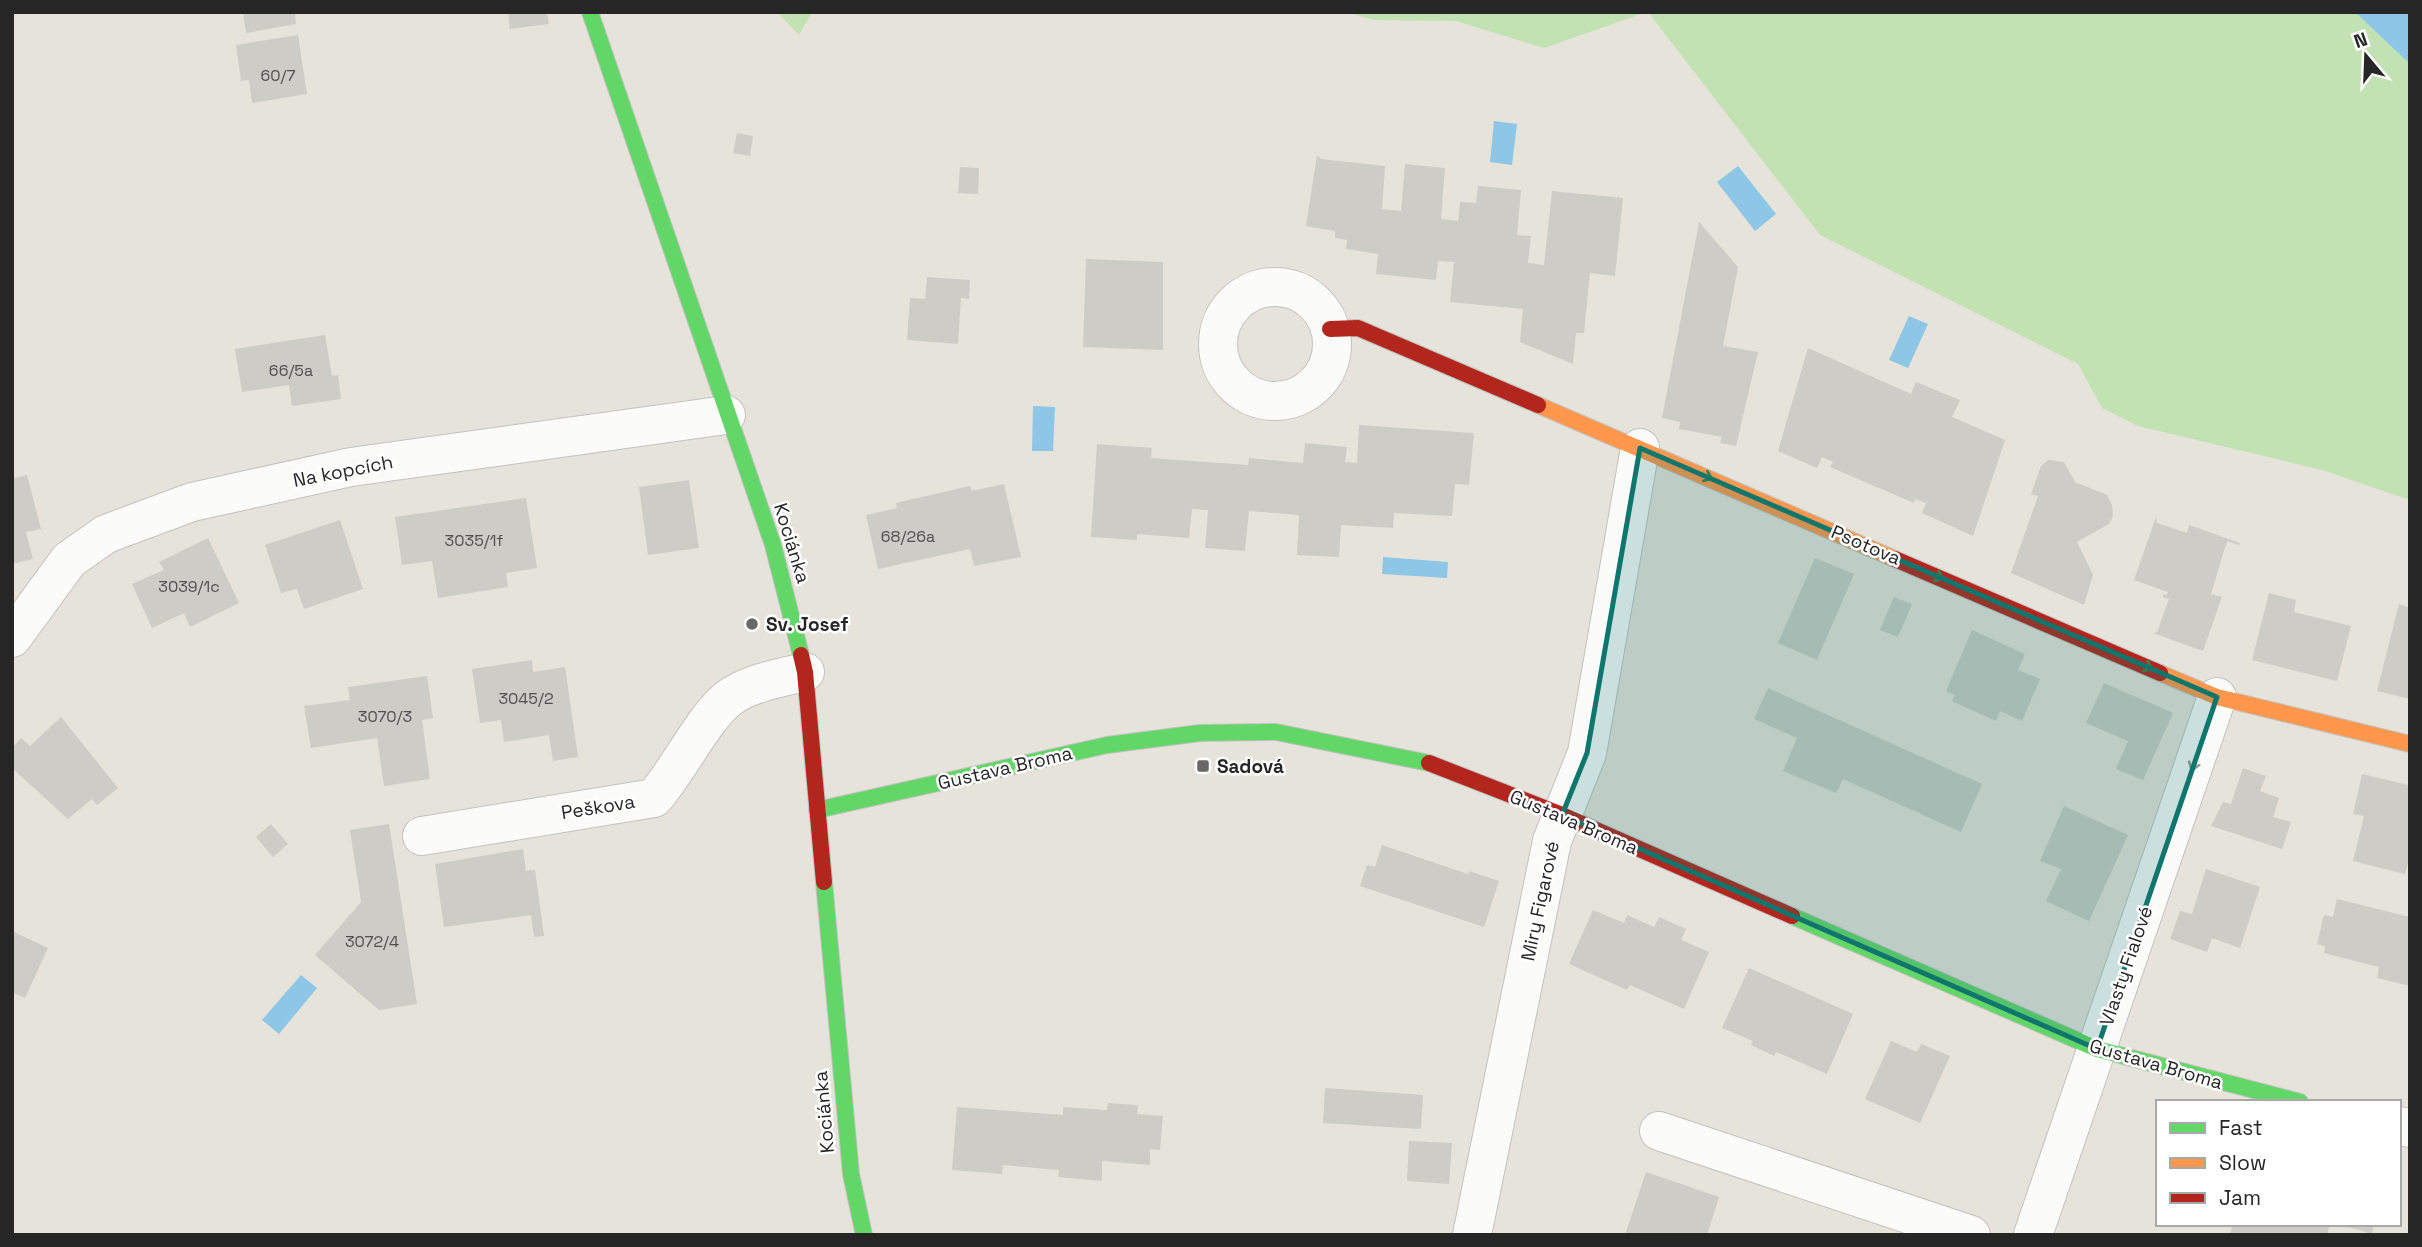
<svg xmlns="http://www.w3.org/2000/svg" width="2422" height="1247" font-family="'Space Grotesk',sans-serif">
	<rect width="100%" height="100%" fill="#e6e3db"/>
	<g fill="#c2e2b3">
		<path d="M777 12H812L799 35Z"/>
		<path d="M1345 12H1647L1544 48 1456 21 1374 20Z"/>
		<path d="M1648 12H2410V500L2322 470 2138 426 2102 408 2078 364 1820 235Z"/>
	</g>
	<g fill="#8ec6e8">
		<path d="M2355 12H2410V64Z"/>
		<path d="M1494 121 1517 124 1512 165 1490 162Z"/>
		<path d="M1738 166 1776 214 1755 231 1717 182Z"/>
		<path d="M1909 316 1928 324 1908 368 1889 360Z"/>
		<path d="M1033 406 1055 407 1053 451H1032Z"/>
		<path d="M1383 557 1448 562 1447 578 1382 574Z"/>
		<path d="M301 975 317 988 279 1034 262 1020Z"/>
	</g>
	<g fill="#ceccc7">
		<path d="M243 12H295L296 24 246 33Z"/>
		<path d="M508 12H547L549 24 510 29Z"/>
		<path d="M298 35 307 94 252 103 249 80 241 81 236 45Z"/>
		<path d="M737 133 753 136 750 156 733 153Z"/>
		<path d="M1317 155 1321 159 1385 166 1382 209 1401 211 1405 164 1445 168 1441 219 1458 221 1460 202 1476 203 1478 186 1521 190 1517 235 1531 236 1528 263 1544 265 1552 191 1623 198 1615 276 1590 273 1584 333H1576L1573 364 1520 342 1523 309 1450 302 1454 262 1438 261 1436 280 1376 274 1378 254 1346 249 1347 240 1335 238V231L1306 226Z"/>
		<path d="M960 167 979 168 978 194 958 193Z"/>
		<path d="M1699 222 1738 267 1723 346 1758 352 1736 446 1720 443 1722 437 1679 429 1680 422 1662 418Z"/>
		<path d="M1086 259 1163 262V350L1083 347Z"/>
		<path d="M927 277 970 280 969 299 961 298 958 344 907 340 910 298 925 299Z"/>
		<path d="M325 335 332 376 338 375 341 399 292 406 289 385 242 392 235 349Z"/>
		<path d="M1808 348 1911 394 1916 382 1960 400 1952 417 2005 440 1973 536 1922 513 1926 503 1915 499 1914 503 1830 467 1833 462 1822 457 1817 468 1778 451Z"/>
		<path d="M1359 425 1474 433 1469 485 1455 484 1452 516 1394 513 1393 528 1341 525 1339 557 1297 555 1299 515 1249 511 1245 551 1205 548 1208 510 1192 509 1189 538 1137 534V540L1091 537 1097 444 1152 448 1151 458 1248 465 1249 458 1303 463 1305 443 1347 447 1345 462 1357 463Z"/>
		<path d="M2048 460 2064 462 2075 482 2107 495 2112 505 2113 516 2109 524 2077 542 2093 575 2084 605 2011 573 2038 496 2031 494 2041 466Z"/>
		<path d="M27 475 41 529 26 532 33 559 12 564V479Z"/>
		<path d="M689 480 699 548 648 555 639 487Z"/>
		<path d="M1004 484 1021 557 974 566 970 549 878 569 866 515 897 508 896 503 970 486 972 491Z"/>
		<path d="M526 498 537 568 506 573 508 587 438 598 432 561 402 565 395 517Z"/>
		<path d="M2156 517 2157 523 2187 533 2189 525 2240 543 2239 545 2227 541 2211 594 2222 597 2203 651 2153 633 2157 632 2169 599 2163 597V594L2167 595 2168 592 2134 580Z"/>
		<path d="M340 520 363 589 304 609 297 589 281 593 265 545Z"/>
		<path d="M208 538 239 603 190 627 184 613 152 628 132 584 164 570 159 562Z"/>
		<path d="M1815 558 1854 574 1817 660 1778 643Z"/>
		<path d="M2269 593 2296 600 2294 612 2351 626 2337 681 2252 660Z"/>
		<path d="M1894 597 1912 604 1898 637 1880 630Z"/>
		<path d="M2399 604 2410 608V699L2377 691Z"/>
		<path d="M1972 630 2025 654 2018 670 2040 679 2022 721 2000 711 1996 721 1952 701 1955 695 1946 691Z"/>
		<path d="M532 660 533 672 565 667 578 757 553 761 549 735 504 742 501 720 480 723 472 669Z"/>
		<path d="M427 676 433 718 422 720 430 779 384 786 377 738 311 748 304 706 350 700 348 687Z"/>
		<path d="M2104 683 2173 713 2143 780 2116 769 2128 741 2086 723Z"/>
		<path d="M1768 688 1982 784 1961 832 1843 779 1836 793 1783 771 1797 738 1754 719Z"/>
		<path d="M61 717 118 788 97 805 92 799 68 819 12 768V748L21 738 30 746Z"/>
		<path d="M2243 768 2266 776 2260 791 2279 798 2273 817 2291 822 2282 849 2211 826 2223 802 2231 804Z"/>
		<path d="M2362 774 2408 785 2410 855 2405 874 2353 861 2364 816 2353 814Z"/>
		<path d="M2064 806 2128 835 2089 921 2046 901 2061 869 2040 861Z"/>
		<path d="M271 824 288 844 273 857 256 837Z"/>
		<path d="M389 824 417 1004 379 1010 315 955 361 902 350 830Z"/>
		<path d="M1382 845 1468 874 1469 871 1499 881 1484 927 1360 886 1367 865 1375 867Z"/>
		<path d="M523 849 526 871 535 870 544 936 534 937 531 915 444 927 435 864Z"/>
		<path d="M2206 869 2260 887 2240 948 2212 938 2207 952 2170 939 2180 911 2192 914Z"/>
		<path d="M2337 899 2410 917V986L2377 978 2379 967 2324 953 2325 946 2317 944 2324 915 2333 917Z"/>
		<path d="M1593 910 1624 923 1627 915 1654 927 1659 917 1686 929 1681 940 1709 952 1684 1009 1630 985 1627 990 1569 964Z"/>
		<path d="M12 931 48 948 25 998 12 992Z"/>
		<path d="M1749 968 1853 1014 1827 1074 1776 1052 1774 1056 1751 1045 1753 1041 1722 1028Z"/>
		<path d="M1891 1041 1917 1052 1921 1044 1950 1056 1920 1123 1865 1099Z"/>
		<path d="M1325 1088 1423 1095 1421 1129 1323 1123Z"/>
		<path d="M1108 1103 1138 1105 1137 1114 1163 1116 1160 1150 1150 1149V1165L1102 1161V1181L1058 1177 1059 1170 1003 1165 1002 1174 952 1170 957 1107 1063 1115V1107L1107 1110Z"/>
		<path d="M1409 1141 1452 1143 1449 1184 1407 1181Z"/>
		<path d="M1646 1172 1719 1197 1707 1235H1625Z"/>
		<path d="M2233 1224H2330L2327 1235H2230Z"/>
		<path d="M2338 1224H2374L2372 1234Z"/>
	</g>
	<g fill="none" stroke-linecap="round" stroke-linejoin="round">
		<g stroke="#c3c2c1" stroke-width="40">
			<g id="street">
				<circle cx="1275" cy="344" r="57"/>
				<path d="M12 638 69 560 106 534 192 502 351 467 726 415"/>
				<path d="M422 836 654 798C678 771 704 717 729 698 749 683 780 678 805 672"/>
				<path d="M2399 1126 2410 1128"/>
				<path d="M1659 1131 1971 1235"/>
				<path d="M1472 1235 1552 841 1587 753 1640 448"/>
				<path d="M2033 1235 2217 697"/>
			</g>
		</g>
		<g stroke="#c3c2c1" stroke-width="18">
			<g id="fast">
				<path d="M590 12 773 545 801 655"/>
				<path d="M817 810 1107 745 1200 733 1276 732 1429 763"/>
				<path d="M824 882 851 1174 864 1235"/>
				<path d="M1792 916 2097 1049 2300 1102"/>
			</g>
		</g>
		<g stroke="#c3c2c1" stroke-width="18">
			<g id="slow">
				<path d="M1538 405 1895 559"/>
				<path d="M2160 673 2217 697 2410 744"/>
			</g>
		</g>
		<g stroke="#c3c2c1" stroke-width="18">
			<g id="jam">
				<path d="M1330 329 1358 328 1538 405"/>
				<path d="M1895 559 2160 673"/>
				<path d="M801 655 805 672 824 882"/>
				<path d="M1429 763 1562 815 1792 916"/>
			</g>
		</g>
		<use href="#street" stroke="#fbfbfa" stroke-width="38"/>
		<use href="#fast" stroke="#63d668" stroke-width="16"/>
		<use href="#slow" stroke="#ff974d" stroke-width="16"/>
		<use href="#jam" stroke="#b3261e" stroke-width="16"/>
	</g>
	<defs><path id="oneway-shaft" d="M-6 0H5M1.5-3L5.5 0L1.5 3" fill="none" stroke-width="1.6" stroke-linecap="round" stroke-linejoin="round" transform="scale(1.75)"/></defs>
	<g stroke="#447e47">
		<use href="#oneway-shaft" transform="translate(1703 475) rotate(23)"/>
		<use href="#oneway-shaft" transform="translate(1934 575) rotate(23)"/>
		<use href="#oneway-shaft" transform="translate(2143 665) rotate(23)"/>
	</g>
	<use stroke="#9b9b9b" href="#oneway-shaft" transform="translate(2195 761) rotate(109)"/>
	<path fill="#0f766e" fill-opacity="0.2" stroke="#0f766e" stroke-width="5" stroke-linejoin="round" d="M1640 448 2217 697 2097 1049 1562 815 1587 753Z"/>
	<g fill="#696865" stroke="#fff" stroke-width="2.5">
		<circle cx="752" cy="624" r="7"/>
		<rect x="1196" y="759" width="14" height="14" rx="3.5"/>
	</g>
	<g text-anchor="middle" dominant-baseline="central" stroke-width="5" stroke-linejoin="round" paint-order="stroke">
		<g font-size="16" fill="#51504f">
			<text x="278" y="75">60/7</text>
			<text x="291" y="370">66/5a</text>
			<text x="908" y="536">68/26a</text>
			<text x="474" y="540">3035/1f</text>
			<text x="189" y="586">3039/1c</text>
			<text x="526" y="698">3045/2</text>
			<text x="385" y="716">3070/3</text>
			<text x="372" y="941">3072/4</text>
		</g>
		<g font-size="19" fill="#262626" stroke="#fff">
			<text transform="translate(343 471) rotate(-11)">Na kopcích</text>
			<text transform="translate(792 543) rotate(73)">Kociánka</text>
			<text transform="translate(1866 545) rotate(23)">Psotova</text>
			<text transform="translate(1005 768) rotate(-13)">Gustava Broma</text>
			<text transform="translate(598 807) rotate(-9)">Peškova</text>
			<text transform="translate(1574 822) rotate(23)">Gustava Broma</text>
			<text transform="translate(1540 901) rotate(-78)">Miry Figarové</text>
			<text transform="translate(2126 966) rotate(-71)">Vlasty Fialové</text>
			<text transform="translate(2156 1064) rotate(16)">Gustava Broma</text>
			<text transform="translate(824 1112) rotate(-95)">Kociánka</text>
		</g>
		<g font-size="19" font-weight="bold" fill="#262626" stroke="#fff" text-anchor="start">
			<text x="766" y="624">Sv. Josef</text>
			<text x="1217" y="766">Sadová</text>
		</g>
	</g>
	<rect width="2422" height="1247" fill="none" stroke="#262626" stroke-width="28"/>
	<rect x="2156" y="1100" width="245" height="126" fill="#ffffff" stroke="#a8a8a8" stroke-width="2"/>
	<rect x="2170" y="1123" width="35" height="10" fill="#63d668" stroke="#a8a8a8" stroke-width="2"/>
	<text x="2219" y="1135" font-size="21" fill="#262626">Fast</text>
	<rect x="2170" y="1158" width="35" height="10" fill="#ff974d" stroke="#a8a8a8" stroke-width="2"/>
	<text x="2219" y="1170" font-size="21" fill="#262626">Slow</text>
	<rect x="2170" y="1193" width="35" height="10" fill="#b3261e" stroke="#a8a8a8" stroke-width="2"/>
	<text x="2219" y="1205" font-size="21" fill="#262626">Jam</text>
	<g transform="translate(2366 56) rotate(341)" stroke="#ffffff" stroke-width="5" paint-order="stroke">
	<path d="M0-5L12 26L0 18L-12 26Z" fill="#262626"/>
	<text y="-10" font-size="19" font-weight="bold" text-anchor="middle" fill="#262626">N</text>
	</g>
</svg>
